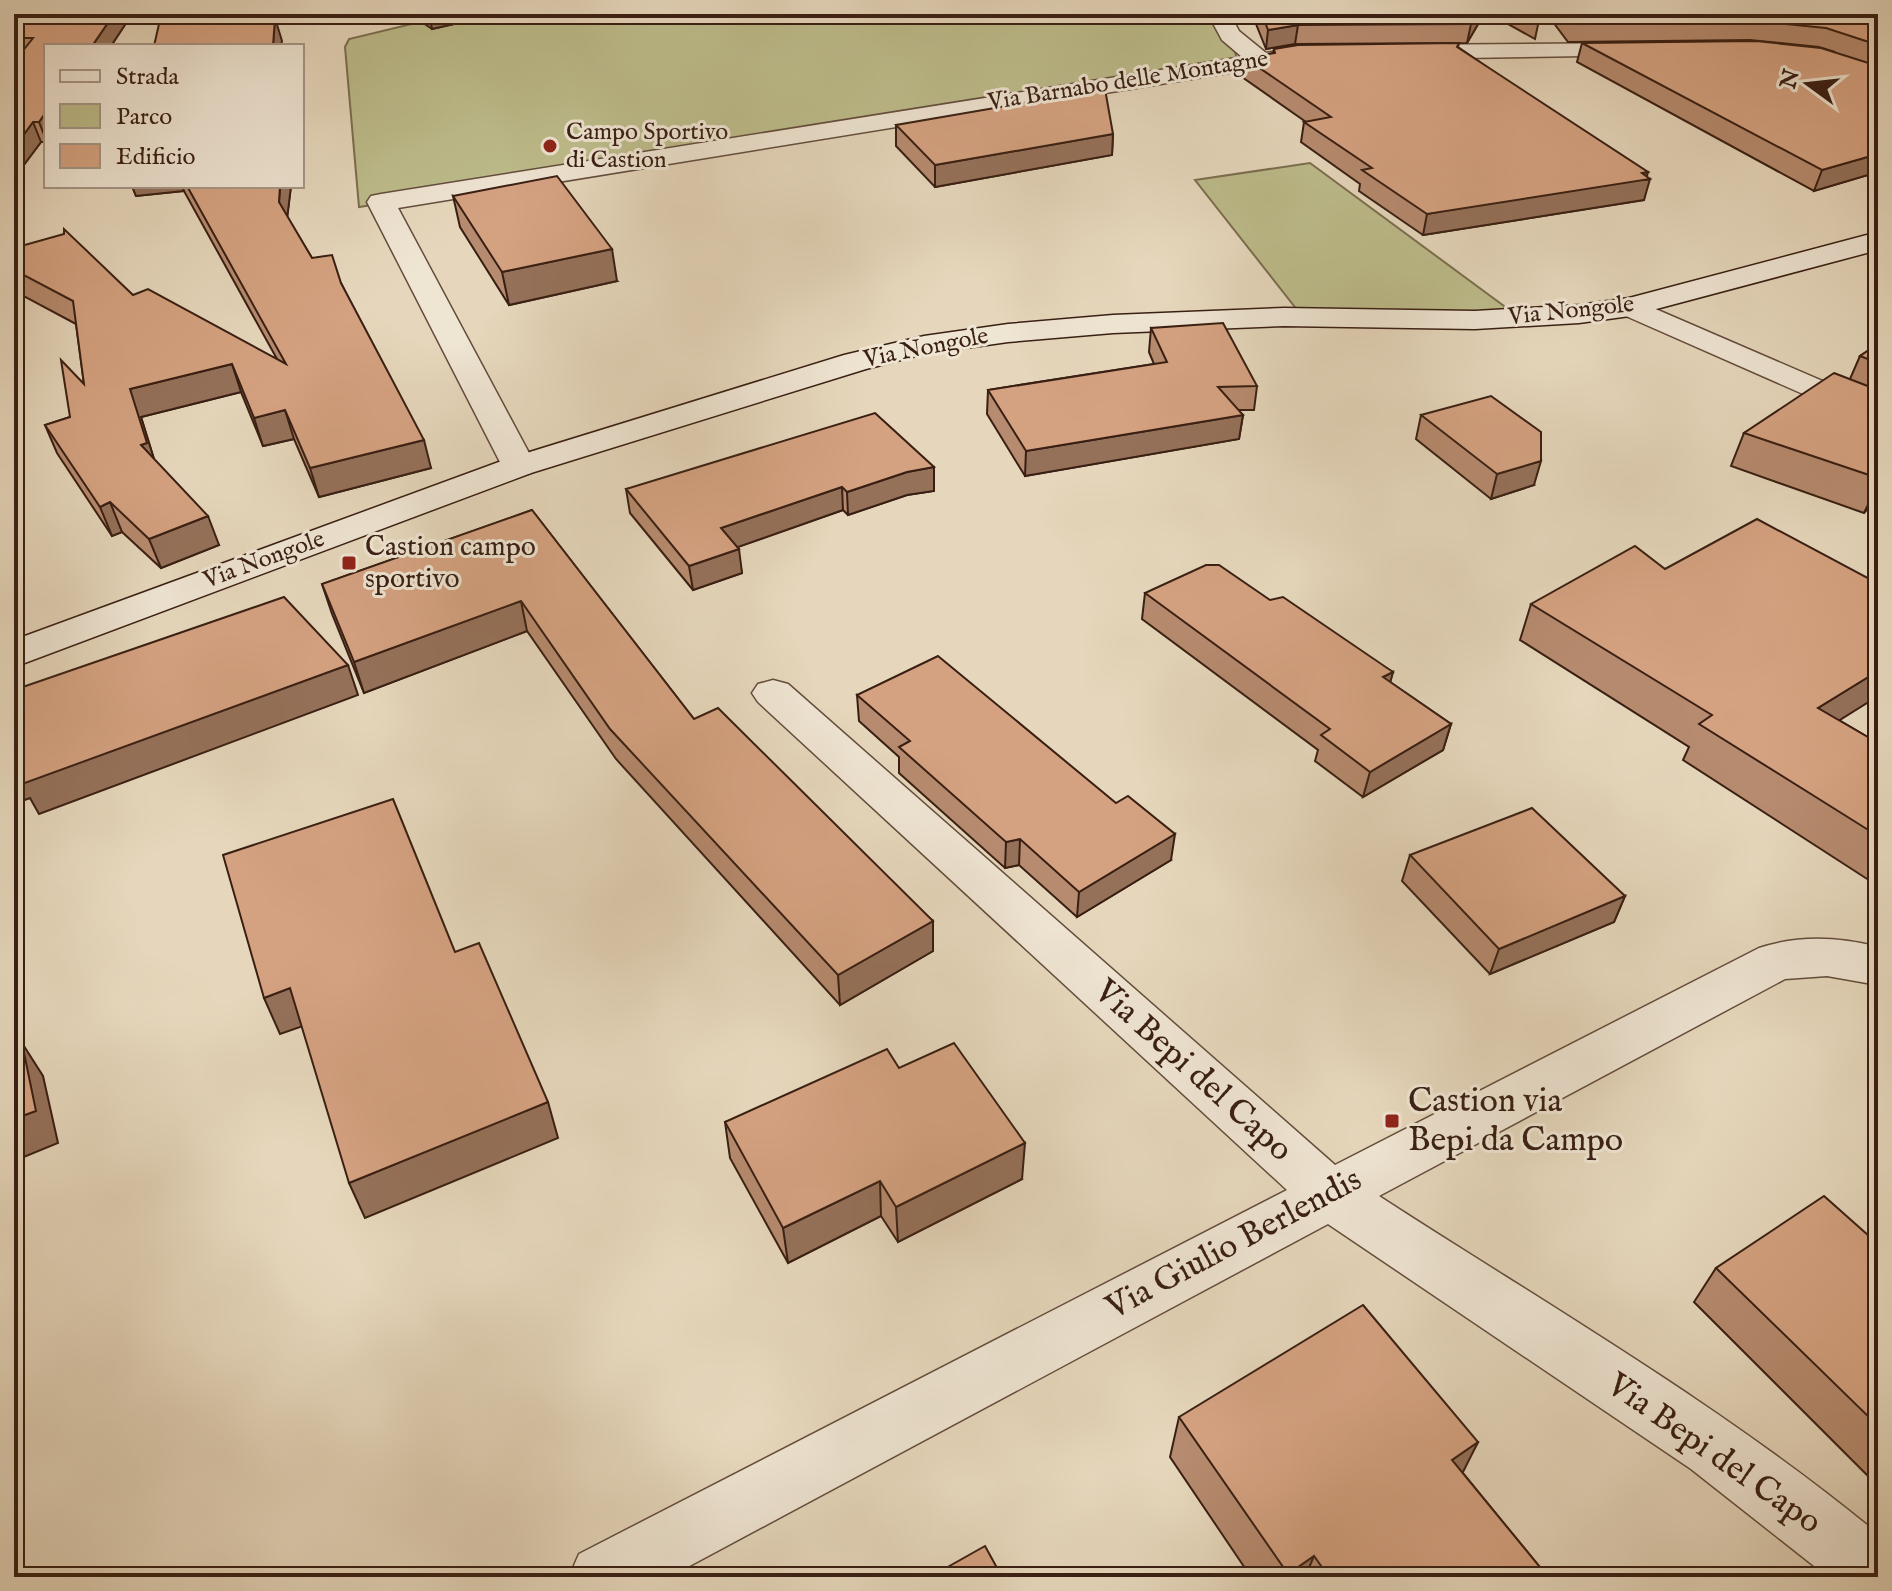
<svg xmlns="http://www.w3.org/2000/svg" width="1892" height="1591" font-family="'IM FELL English',serif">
	<rect width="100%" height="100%" fill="#e6d7bc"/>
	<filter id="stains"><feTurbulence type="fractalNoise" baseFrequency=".0025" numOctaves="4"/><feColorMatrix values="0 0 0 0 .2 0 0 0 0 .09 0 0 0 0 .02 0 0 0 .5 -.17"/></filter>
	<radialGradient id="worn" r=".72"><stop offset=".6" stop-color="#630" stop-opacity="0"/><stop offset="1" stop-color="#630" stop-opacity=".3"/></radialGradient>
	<g fill="#bdbc8b" stroke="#7b6e4f" stroke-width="2">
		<path d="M453 14H1219L1230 35 1237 59 1134 85 359 207 345 47 349 39Z"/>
		<path d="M1310 163 1523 320 1298 311 1195 180Z"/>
	</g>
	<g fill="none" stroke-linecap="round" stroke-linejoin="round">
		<g stroke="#644d3d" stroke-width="3">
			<g id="street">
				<path d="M1208 14H1230L1239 31 1266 53 1302 47 1310 49 1314 54 1310 59 1302 61 398 208 536 466 531 473 519 476 507 473 502 466 367 202 371 196 381 194 1242 57 1222 40Z"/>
				<path d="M1638 43 1646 45 1650 50 1646 55 1402 59 1394 57 1390 52 1394 47 1402 45Z"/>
				<path d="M1630 298 1878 405V427L1619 313 1615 307 1619 301Z"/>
				<path d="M773 680 788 684 1335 1165 1759 948C1798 935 1839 937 1878 947V985L1827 976 1785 979 1379 1196C1547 1305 1723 1406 1878 1534V1577H1828L1691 1469 1328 1224 669 1577H569L579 1554 1287 1190 758 702 752 693 758 684Z"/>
			</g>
		</g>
		<g stroke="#391f13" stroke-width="3">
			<path id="secondary" d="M1878 232V250L1630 316 1579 323 1475 329 1284 326 1113 333 1008 342 924 354 866 369 531 473 14 667V640L507 459 844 355 924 336 1008 324 1113 315 1284 308 1475 311 1579 305 1629 298Z"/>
		</g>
		<use href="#street" fill="#efe5d3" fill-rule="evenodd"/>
		<use href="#secondary" fill="#efe5d3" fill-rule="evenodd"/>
	</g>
	<g fill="#b78b6f" stroke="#391f13" stroke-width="2">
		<path d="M14 14H132L111 46H46V142H41L14 178 18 57H14Z"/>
		<path d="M410 14H498L432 29Z"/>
		<path d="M1252 14H1484L1467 43 1295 44 1266 49Z"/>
		<path d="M1490 14H1536L1539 20 1535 39Z"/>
		<path d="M1547 14H1878V172L1814 191 1577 62 1582 43 1835 52 1819 47 1750 40 1568 42Z"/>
		<path d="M1459 43 1458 47 1647 177 1644 200 1423 235 1359 191 1360 184 1301 142 1304 122H1306L1242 77 1245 58 1273 53 1274 49Z"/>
		<path d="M896 125 1113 134 1112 155 935 187 896 146Z"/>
		<path d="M132 186H291L287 217 312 258 341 283 431 468 319 497 294 439 263 446 241 392 141 417 154 459 219 545 161 568 122 532 112 536 57 453 45 425 70 417 84 384 76 324 14 291V248L277 359 184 191 136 196Z"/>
		<path d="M453 196 617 281 509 305 460 227Z"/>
		<path d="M1151 328 1257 386 1254 410H1238L1243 415 1239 439 1025 476 987 414 988 390 1154 364 1149 352Z"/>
		<path d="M1878 344V495L1864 513 1731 466 1744 433 1850 379 1860 356Z"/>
		<path d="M1421 415 1534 485 1491 499 1416 439Z"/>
		<path d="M934 467V491L907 495 848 515 843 510 737 547 742 573 693 590 630 513 626 489Z"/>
		<path d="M532 510 694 719 933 921V951L840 1005 616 759 527 631 364 693 332 614 322 584Z"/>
		<path d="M1665 569 1875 582 1878 578V696L1839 720 1878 743V886L1683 760 1689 747 1520 640 1531 604Z"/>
		<path d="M1145 593 1270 600 1393 672 1390 682 1451 724 1443 750 1363 797 1315 761 1318 750 1142 619Z"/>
		<path d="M857 695 1171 860 1077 917 1019 865 1005 868 899 773V757L859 721Z"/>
		<path d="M1410 855 1625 896 1614 922 1490 974 1402 881Z"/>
		<path d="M899 1068 1022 1179 898 1242 881 1216 788 1263 730 1158 725 1122Z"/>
		<path d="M1878 1244V1486L1694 1302 1716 1268Z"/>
		<path d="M1179 1417 1478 1442 1462 1472 1548 1577H1251L1170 1457Z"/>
	</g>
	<g fill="#95715a" stroke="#391f13" stroke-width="2">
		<path d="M114 14H132L111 46H92Z"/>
		<path d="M429 14H498L432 29Z"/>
		<path d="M1477 14H1484L1467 43 1471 24Z"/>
		<path d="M275 18 282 41 281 46H273Z"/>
		<path d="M1298 25 1295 44 1266 49 1268 30Z"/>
		<path d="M46 112V140L39 122Z"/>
		<path d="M33 122 41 142 14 178V148Z"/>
		<path d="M1113 134 1112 155 935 187V165Z"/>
		<path d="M1878 154V172L1814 191 1822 170Z"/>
		<path d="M1648 172 1646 180 1650 179 1644 200 1423 235 1427 214Z"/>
		<path d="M132 186H182L184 191 136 196Z"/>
		<path d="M280 186H291L286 228 279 202Z"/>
		<path d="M612 249 617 281 509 305 502 272Z"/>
		<path d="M232 364 241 392 141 417 158 472 141 445 130 389Z"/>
		<path d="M285 410 294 439 263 446 254 418Z"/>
		<path d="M1243 415 1239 439 1025 476 1026 451Z"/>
		<path d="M424 440 431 468 319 497 310 468Z"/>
		<path d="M1541 461 1534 485 1491 499 1497 474Z"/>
		<path d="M934 467V491L907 495 848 515 847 492 907 472Z"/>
		<path d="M1878 484V495L1864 513Z"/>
		<path d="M842 487 843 510 724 552 721 528Z"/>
		<path d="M110 502 122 532 112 536 100 507Z"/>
		<path d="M208 516 219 545 161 568 149 539Z"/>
		<path d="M739 549 742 573 693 590 689 566Z"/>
		<path d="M521 601 527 631 364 693 354 662Z"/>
		<path d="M348 665 358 695 39 814 30 798 14 804V768Z"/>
		<path d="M1878 671V696L1800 745 1818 708Z"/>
		<path d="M1393 672 1386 698 1383 677Z"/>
		<path d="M1451 724 1443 750 1363 797 1370 772Z"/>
		<path d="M1175 834 1171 860 1077 917 1079 892Z"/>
		<path d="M1020 839 1019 865 1005 868 1006 842Z"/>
		<path d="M1625 896 1614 922 1490 974 1499 949Z"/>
		<path d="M933 921V951L840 1005 838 975Z"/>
		<path d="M290 988 306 1025 280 1034 264 998Z"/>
		<path d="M22 1043 43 1076 58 1143 14 1161V1119Z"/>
		<path d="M548 1102 558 1138 365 1218 349 1183Z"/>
		<path d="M1025 1143 1022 1179 898 1242 896 1207Z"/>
		<path d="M880 1181 881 1216 788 1263 783 1228Z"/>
		<path d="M1478 1442 1458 1482 1452 1460Z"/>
		<path d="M1314 1556 1305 1577H1287L1288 1574Z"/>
	</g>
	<g fill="#d5a281" stroke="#391f13" stroke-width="2">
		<path d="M14 14H114L92 46H46V112L39 122H33L14 148V62L33 38H14Z"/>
		<path d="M1262 14H1477L1471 24 1298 25 1268 30Z"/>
		<path d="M1528 14H1536L1539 20Z"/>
		<path d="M1566 14H1878V45L1826 28 1756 21 1573 23Z"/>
		<path d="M275 18 273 46H154L159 24Z"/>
		<path d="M1756 41 1821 48 1878 66V154L1822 170 1582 43Z"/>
		<path d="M1459 43 1457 47 1648 172 1642 173 1650 179 1427 214 1362 170 1372 168 1304 122 1331 117 1245 58 1275 53 1274 49 1298 45Z"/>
		<path d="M1105 89 1113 134 935 165 896 125Z"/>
		<path d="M557 176 612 249 502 272 453 196Z"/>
		<path d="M187 186H280L279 202 312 258 332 255 341 283 424 440 310 468 285 410 254 418 232 364 130 389 147 443 141 445 208 516 149 539 110 502 100 507 45 425 70 417 61 360 84 384 73 301 14 270V248L64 234V229L133 295 148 289 286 364Z"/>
		<path d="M1223 323 1257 386 1218 387 1243 415 1026 451 988 390 1167 362 1151 328Z"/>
		<path d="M1878 344V363L1860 356Z"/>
		<path d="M1834 373 1878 390V478L1744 433Z"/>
		<path d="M1491 396 1541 432V461L1497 474 1421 415Z"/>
		<path d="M875 413 934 467 907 472 847 492 842 487 721 528 739 549 689 566 626 489Z"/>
		<path d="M532 510 694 719 718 708 933 921 838 975 610 729 521 601 354 662 322 584Z"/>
		<path d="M1757 519 1875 582 1878 578V671L1818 708 1878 743V836L1699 724 1712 715 1531 604 1635 546 1665 569Z"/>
		<path d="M1206 565H1219L1270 600 1283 597 1393 672 1383 677 1451 724 1370 772 1321 735 1330 729 1145 593Z"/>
		<path d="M284 597 348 665 22 784 16 767 14 768V690Z"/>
		<path d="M938 656 1116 803 1128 796 1175 834 1079 892 1020 839 1006 842 899 747 910 741 857 695Z"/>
		<path d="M393 799 455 952 479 943 548 1102 349 1183 290 988 264 998 223 855Z"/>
		<path d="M1532 808 1625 896 1499 949 1410 855Z"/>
		<path d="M22 1043 36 1111 14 1119V1046Z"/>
		<path d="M954 1043 1025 1143 896 1207 880 1181 783 1228 725 1122 887 1049 899 1068Z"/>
		<path d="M1824 1196 1878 1244V1426L1716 1268Z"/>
		<path d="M1363 1305 1478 1442 1452 1460 1548 1577H1329L1314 1556 1288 1574 1179 1417Z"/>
		<path d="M985 1546 1002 1577H930Z"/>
	</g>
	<g fill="#8f2418" stroke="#efe5d3" stroke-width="3">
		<circle cx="550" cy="146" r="8"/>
		<rect x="341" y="555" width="16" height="16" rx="4"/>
		<rect x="1384" y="1113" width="16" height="16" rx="4"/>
	</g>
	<g text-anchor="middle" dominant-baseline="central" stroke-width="6" stroke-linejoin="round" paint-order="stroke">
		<g font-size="24" fill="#391f13" stroke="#efe5d3">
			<text transform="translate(1128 81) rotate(-9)">Via Barnabo delle Montagne</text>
			<text transform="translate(1571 311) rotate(-6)">Via Nongole</text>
			<text transform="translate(926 348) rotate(-11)">Via Nongole</text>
			<text transform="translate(264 560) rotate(-20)">Via Nongole</text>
		</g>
		<g font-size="24" fill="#391f13" stroke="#efe5d3" text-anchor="start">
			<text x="566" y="132">Campo Sportivo<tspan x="566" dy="28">di Castion</tspan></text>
		</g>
		<g font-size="28" fill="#391f13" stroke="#efe5d3" text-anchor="start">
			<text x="365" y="547">Castion campo<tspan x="365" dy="32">sportivo</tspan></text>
		</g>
		<g font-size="34" fill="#391f13" stroke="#efe5d3">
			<text transform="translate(1193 1071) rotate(42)">Via Bepi del Capo</text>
			<text transform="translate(1234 1244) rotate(-28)">Via Giulio Berlendis</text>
			<text transform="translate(1714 1454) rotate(35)">Via Bepi del Capo</text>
		</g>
		<g font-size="34" fill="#391f13" stroke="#efe5d3" text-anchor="start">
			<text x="1408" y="1101">Castion via<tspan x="1408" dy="39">Bepi da Campo</tspan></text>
		</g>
	</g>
	<rect width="1892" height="1591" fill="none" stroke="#e6d7bc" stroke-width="48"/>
	<rect x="16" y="16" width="1860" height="1559" fill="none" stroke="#391f13" stroke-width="4"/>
	<rect x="24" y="24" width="1844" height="1543" fill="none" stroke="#391f13" stroke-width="2"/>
	<rect x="44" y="44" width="260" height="144" fill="#efe5d3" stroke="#a69686" stroke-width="2"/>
	<rect x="60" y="70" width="40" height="12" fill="#efe5d3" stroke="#a69686" stroke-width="2"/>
	<text x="116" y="84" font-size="24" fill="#391f13">Strada</text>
	<rect x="60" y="104" width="40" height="24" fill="#bdbc8b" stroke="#a69686" stroke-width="2"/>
	<text x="116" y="124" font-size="24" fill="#391f13">Parco</text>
	<rect x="60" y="144" width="40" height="24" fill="#d5a281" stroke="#a69686" stroke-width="2"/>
	<text x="116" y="164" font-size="24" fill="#391f13">Edificio</text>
	<g transform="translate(1808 84) rotate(285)" stroke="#efe5d3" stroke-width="6" paint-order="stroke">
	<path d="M0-6L14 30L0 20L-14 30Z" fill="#391f13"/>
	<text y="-12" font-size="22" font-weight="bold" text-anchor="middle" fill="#391f13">N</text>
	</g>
	<rect width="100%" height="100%" filter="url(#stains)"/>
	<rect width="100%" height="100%" fill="url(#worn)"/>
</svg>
